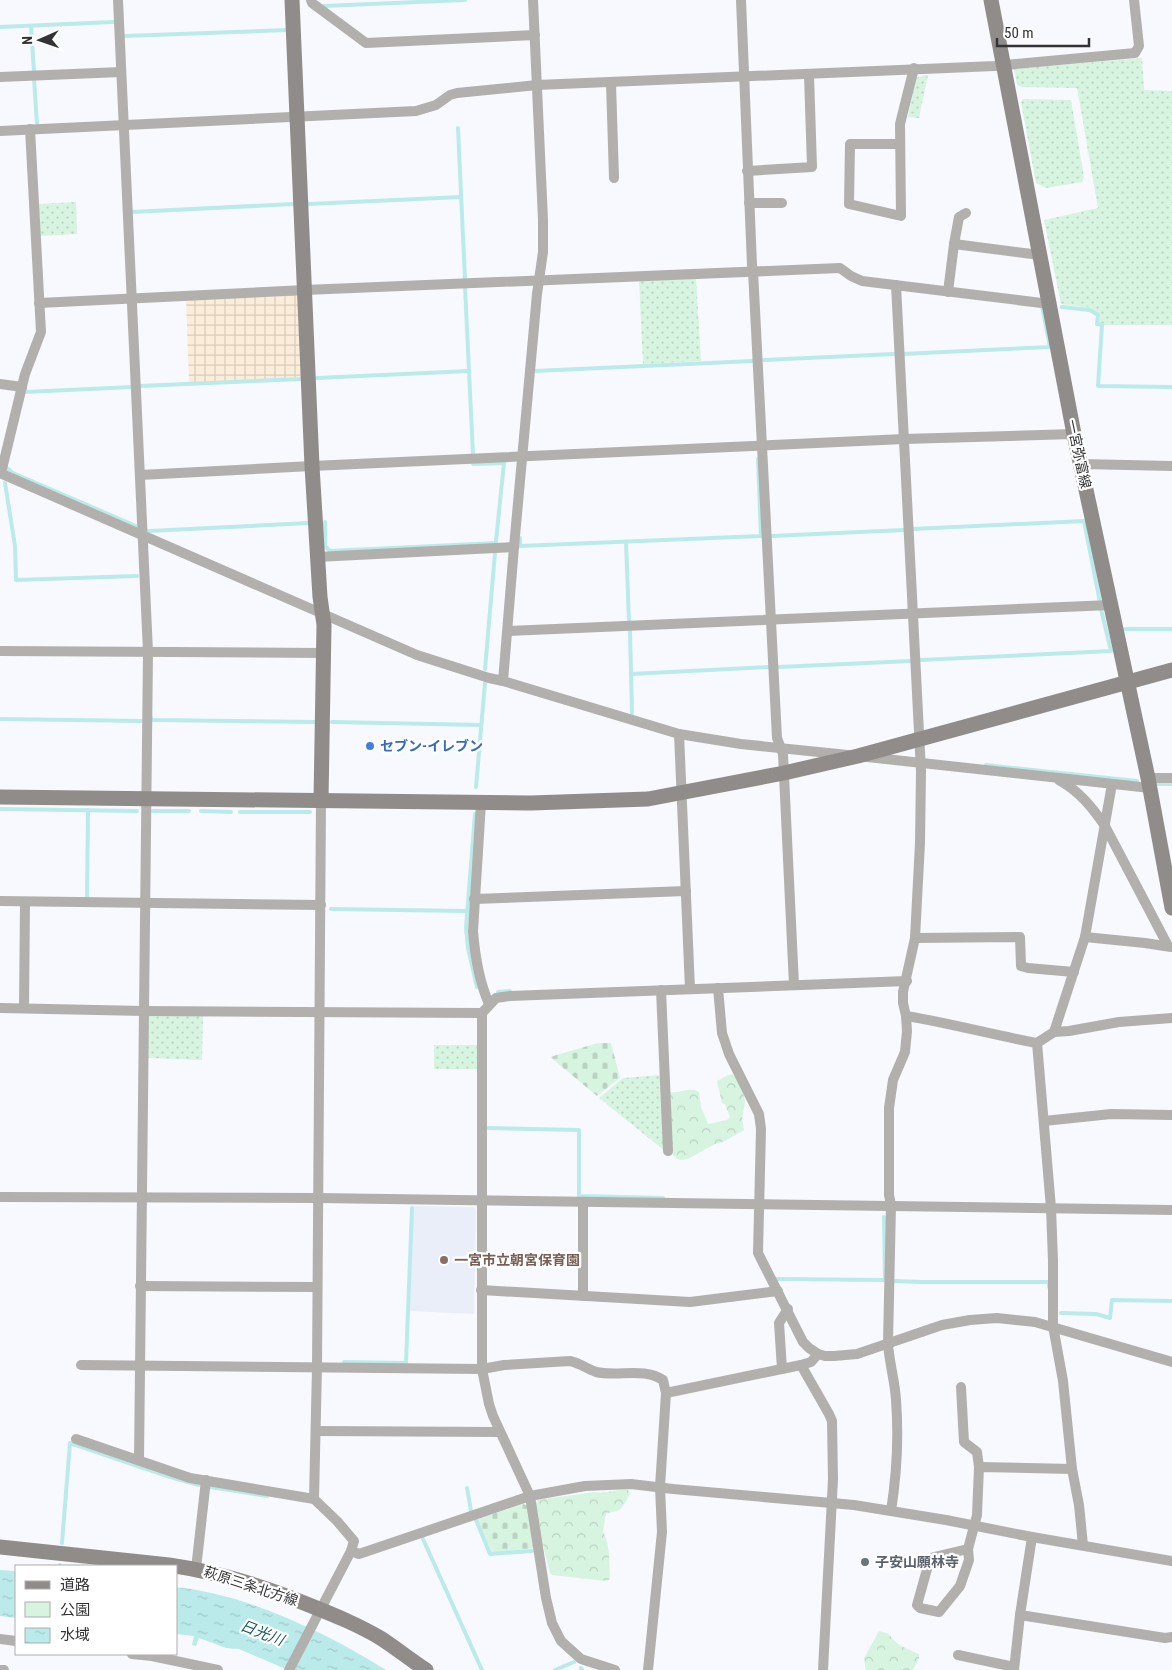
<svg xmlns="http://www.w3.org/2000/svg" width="1172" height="1670" font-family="'Roboto Condensed','Noto Sans JP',sans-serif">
	<defs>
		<pattern id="industrial-grid" width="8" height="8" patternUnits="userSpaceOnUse" patternTransform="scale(1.25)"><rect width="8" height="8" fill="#fcedda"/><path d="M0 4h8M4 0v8" fill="none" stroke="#d8ccbc"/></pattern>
		<pattern id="green-dots" width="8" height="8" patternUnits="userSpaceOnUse" patternTransform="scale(1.25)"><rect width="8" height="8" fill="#d7f4e1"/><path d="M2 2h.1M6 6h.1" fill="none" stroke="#b9d2c2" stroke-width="1.8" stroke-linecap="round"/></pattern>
		<pattern id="forest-crowns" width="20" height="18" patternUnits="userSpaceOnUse" patternTransform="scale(1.25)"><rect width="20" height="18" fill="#d7f4e1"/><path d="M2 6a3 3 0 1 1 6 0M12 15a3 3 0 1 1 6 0" fill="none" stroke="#b9d2c2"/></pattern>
		<pattern id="cemetery-stones" width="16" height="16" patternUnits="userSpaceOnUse" patternTransform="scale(1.25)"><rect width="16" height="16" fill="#d7f4e1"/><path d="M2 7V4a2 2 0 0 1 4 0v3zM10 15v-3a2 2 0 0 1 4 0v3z" fill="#b9d2c2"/></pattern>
		<pattern id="water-ripples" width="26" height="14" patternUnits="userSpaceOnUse" patternTransform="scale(1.25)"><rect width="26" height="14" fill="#bbeaea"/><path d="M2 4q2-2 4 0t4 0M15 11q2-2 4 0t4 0" fill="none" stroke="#a1c9c9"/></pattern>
	</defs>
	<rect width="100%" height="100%" fill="#f8f9fe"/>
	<path fill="#eaeef9" d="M413 1206 474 1207 476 1210 474 1314 410 1311Z"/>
	<path fill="url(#industrial-grid)" d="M294 294 299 297 302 377 189 383 186 299Z"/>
	<g fill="url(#green-dots)">
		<path d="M1142 58 1144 90 1172 91V325H1102L1099 323V315L1091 308 1061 304 1044 220 1098 208 1077 88 1022 87 1017 85 1014 69Z"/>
		<path d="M925 75H928L919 118 908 117 916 78Z"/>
		<path d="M1023 99 1071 100 1084 177 1082 182 1046 188 1036 183 1021 102Z"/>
		<path d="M76 202 77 234 40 236 38 204Z"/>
		<path d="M696 277 701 361 643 364 639 280Z"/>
		<path d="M148 1014 203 1015 202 1060 148 1058Z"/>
		<rect x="434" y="1045" width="43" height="24"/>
		<path d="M661 1075 665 1151 599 1098 623 1078Z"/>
	</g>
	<g fill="url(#forest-crowns)">
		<path d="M732 1074 737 1077 743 1091 745 1102 742 1119 744 1130 723 1142 715 1144 688 1159 681 1160 677 1159 670 1152V1092C680 1094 688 1086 699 1092L701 1107 708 1124 727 1120 730 1117 725 1104 722 1103 717 1081 728 1075Z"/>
		<path d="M626 1489 628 1490 630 1494C627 1499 623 1509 617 1511 613 1512 610 1512 606 1514L603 1531 607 1541 609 1553 610 1579 606 1581 552 1575 550 1573 534 1508V1504L538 1500 594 1492C601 1494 616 1490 626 1489Z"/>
		<path d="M879 1631 889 1634C895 1645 908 1649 919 1654V1659L913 1670H866L864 1658Z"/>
	</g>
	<g fill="url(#cemetery-stones)">
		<path d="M598 1043H611L620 1078 597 1096 550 1057Z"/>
		<path d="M524 1504 529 1507 535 1548 492 1553 476 1519Z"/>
	</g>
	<g fill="url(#water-ripples)">
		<path d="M0 1570 16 1571V1618L0 1616Z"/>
		<path d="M176 1587C246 1594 327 1633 386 1670H288L239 1649 226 1648 199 1638 196 1646 192 1645 194 1636 176 1634Z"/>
	</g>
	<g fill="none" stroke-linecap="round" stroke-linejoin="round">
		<g stroke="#bbeaea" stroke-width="4">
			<path d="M324 6 465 0"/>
			<path d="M31 26 34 72"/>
			<path d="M0 27 113 22"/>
			<path d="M124 36 287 30"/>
			<path d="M34 79 37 124"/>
			<path d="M458 128 465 280"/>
			<path d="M309 204 461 197"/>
			<path d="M132 212 294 204"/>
			<path d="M465 287 473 455"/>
			<path d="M1062 307 1090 310 1098 315 1097 324 1102 325 1098 386 1172 387"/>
			<path d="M903 354 1050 347 1042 306"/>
			<path d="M764 360 894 354"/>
			<path d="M535 371 753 361"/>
			<path d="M317 378 469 371"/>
			<path d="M140 386 302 379"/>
			<path d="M25 392 132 387"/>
			<path d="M473 462V464L504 463 496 541"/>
			<path d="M7 468 13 473 136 526"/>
			<path d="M5 483 15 546 16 580 137 576"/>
			<path d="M325 522V546L330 551 496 543"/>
			<path d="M912 529 1084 521 1100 602"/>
			<path d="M149 531 309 523"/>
			<path d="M772 536 904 530"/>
			<path d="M520 538V546L761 536 758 459"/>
			<path d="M626 542 629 622"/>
			<path d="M1125 629H1172"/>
			<path d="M630 631 632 713"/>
			<path d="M920 660 1111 651 1101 609"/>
			<path d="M779 667 911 661"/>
			<path d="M485 669 495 553"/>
			<path d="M631 674 768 667"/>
			<path d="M151 718V720L315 722"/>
			<path d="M0 719 141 721"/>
			<path d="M332 722 481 725"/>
			<path d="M986 765 1137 781"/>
			<path d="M1158 784H1172"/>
			<path d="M476 787 485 683"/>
			<path d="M0 809 137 811"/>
			<path d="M153 811H189"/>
			<path d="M201 811 231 812"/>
			<path d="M240 812H310"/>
			<path d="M475 814 466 928 468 948 477 987"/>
			<path d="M87 898 88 810"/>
			<path d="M331 909 466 911"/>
			<path d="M498 992 510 991"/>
			<path d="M487 1128 579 1130V1196L663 1198"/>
			<path d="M776 1279 885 1280 884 1217"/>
			<path d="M893 1281 922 1282H1049V1287"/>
			<path d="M1061 1313 1096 1314 1110 1318 1112 1300 1172 1301"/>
			<path d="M344 1362 406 1363 412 1208"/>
			<path d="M210 1487 267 1496"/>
			<path d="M467 1488 471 1511"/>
			<path d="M476 1520 490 1554 532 1551"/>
			<path d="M423 1539 482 1670"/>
			<path d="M62 1543 70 1443 170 1477 199 1485"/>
			<path d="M60 1566V1565"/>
			<path d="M581 1668 582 1670"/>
			<path d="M555 1670 574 1662"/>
		</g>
		<g stroke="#b2b0ad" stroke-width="10">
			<path d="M118 0 148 652 139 1460"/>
			<path d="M311 0 312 3 366 43 535 35"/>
			<path d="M741 0 752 265 753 271 777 738 783 754 794 985"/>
			<path d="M0 77 121 72"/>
			<path d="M611 83 614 178"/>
			<path d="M0 131 416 111 436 105 450 95 457 93 537 85 995 66 1135 53 1139 46 1134 0"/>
			<path d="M900 144H850L849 204 901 216 900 124 914 68"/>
			<path d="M747 171 812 167 809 75"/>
			<path d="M749 203H782"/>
			<path d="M954 244 1040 255"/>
			<path d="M948 292 954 244 959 217 966 213"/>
			<path d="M39 303 305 290 840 268 851 276 862 281 1050 304"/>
			<path d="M0 384 22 387"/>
			<path d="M1081 464 1172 466"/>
			<path d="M0 473 417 655 489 678 503 681 679 734 741 744 848 755"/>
			<path d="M1 473 25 374 41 332 30 129"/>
			<path d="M140 475 312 466 904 439 1074 434"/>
			<path d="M514 547 537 294 543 252V220L533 0"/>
			<path d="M317 557 514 547 503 681"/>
			<path d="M508 631 1111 605"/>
			<path d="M0 651 324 653"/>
			<path d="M679 734 690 989"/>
			<path d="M867 757 1150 788"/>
			<path d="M1148 778H1172"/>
			<path d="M1059 780C1079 791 1092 807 1105 826L1168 946"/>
			<path d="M481 803 473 931C475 957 479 981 489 1004"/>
			<path d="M474 899 686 891"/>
			<path d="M0 901 321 905"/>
			<path d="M1085 937 1145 943 1171 947"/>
			<path d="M915 938 1020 937 1021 966 1028 968 1074 972"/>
			<path d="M718 988 722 1033 729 1054 759 1114 761 1129 758 1253 803 1342 809 1348 818 1354 825 1356H834L857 1354 942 1325 970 1320 997 1318 1035 1322 1172 1362"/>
			<path d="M661 990 668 1151"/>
			<path d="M0 1008 144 1011 482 1013 496 998 510 996 907 981"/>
			<path d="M24 1008 25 902"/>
			<path d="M482 1013V1369L489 1404 493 1416 530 1496 546 1598 552 1623 561 1641 581 1659 615 1670"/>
			<path d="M906 1016C950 1023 993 1035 1037 1043L1054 1032 1085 937 1112 784"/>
			<path d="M1054 1032 1069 1031 1119 1022 1172 1018"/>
			<path d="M1037 1043 1051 1208 1053 1261V1326L1063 1381 1072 1469 1079 1505 1083 1545"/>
			<path d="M1044 1121 1111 1114 1172 1115"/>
			<path d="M0 1197 318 1198 1172 1210"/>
			<path d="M140 1286 317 1287"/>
			<path d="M481 1290 690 1302 778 1291"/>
			<path d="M583 1296V1202"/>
			<path d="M81 1365 482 1369 504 1365 570 1361C580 1363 587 1369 596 1372 618 1377 644 1367 663 1380L666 1393 660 1487 662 1532 648 1670"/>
			<path d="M801 1365 811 1362 818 1354"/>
			<path d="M782 1369 779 1323 788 1309"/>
			<path d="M961 1387 964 1442 977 1452 979 1467"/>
			<path d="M666 1393 801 1365 829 1414 832 1421 833 1479 823 1670"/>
			<path d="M316 1431 499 1432"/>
			<path d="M76 1439 190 1478 314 1499 337 1521 354 1541 351 1551 359 1554 530 1496 585 1486 631 1484 673 1489 854 1505 946 1520 1032 1537 1172 1561"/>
			<path d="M314 1499 317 1367 321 800"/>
			<path d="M891 1511C897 1473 899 1439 896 1400 895 1381 889 1362 888 1343L891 1205 889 1195V1108L893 1080 905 1052 907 1031 906 1016 903 1003V992L915 938 920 843 921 771 896 285"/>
			<path d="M1032 1537 1020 1615 1165 1638 1172 1637"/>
			<path d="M968 1549 934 1557 929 1562 917 1605 920 1608 939 1612 960 1586 969 1560 968 1549 977 1515 979 1467 1072 1469"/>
			<path d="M196 1569 206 1480"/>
			<path d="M0 1639 16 1641"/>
			<path d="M132 1654 152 1656 218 1670"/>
			<path d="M958 1655 1014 1667"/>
			<path d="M0 1670H4"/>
			<path d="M289 1670 351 1551"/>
			<path d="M1014 1670 1020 1615"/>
		</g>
		<g stroke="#908c89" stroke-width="15">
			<path d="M292 0 312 466 320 597 324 625 321 800"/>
			<path d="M991 0 1074 434 1148 778 1172 908"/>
			<path d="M0 797 531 803 648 799 784 773 858 756 1172 670"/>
			<path d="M0 1547 169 1565C218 1572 263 1586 309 1605 334 1615 359 1625 382 1639 397 1649 411 1660 426 1670"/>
		</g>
	</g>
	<circle fill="#3f7fe0" stroke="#fff" stroke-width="2" cx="370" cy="746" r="5"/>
	<circle fill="#8d6e63" stroke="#fff" stroke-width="2" cx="444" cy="1260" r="5"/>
	<circle fill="#6b7280" stroke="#fff" stroke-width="2" cx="865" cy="1562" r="5"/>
	<g text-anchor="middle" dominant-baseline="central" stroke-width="4.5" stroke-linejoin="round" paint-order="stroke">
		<g font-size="14" fill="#333336" stroke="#fff">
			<text transform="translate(1079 454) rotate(78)">一宮弥富線</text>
			<text transform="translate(251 1586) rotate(18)">萩原三条北方線</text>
		</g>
		<g font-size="14" font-weight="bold" fill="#366cbe" stroke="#fff" text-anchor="start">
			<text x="380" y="746">セブン-イレブン</text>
		</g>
		<g font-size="14" font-weight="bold" fill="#785e54" stroke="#fff" text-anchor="start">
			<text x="454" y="1260">一宮市立朝宮保育園</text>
		</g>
		<g font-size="14" font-weight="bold" fill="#5b616d" stroke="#fff" text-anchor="start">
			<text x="875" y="1562">子安山願林寺</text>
		</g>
		<g font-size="15" font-style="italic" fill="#1c5c5c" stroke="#fff">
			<text transform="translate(262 1633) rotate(21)">日光川</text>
		</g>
	</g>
	<rect x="15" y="1565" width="162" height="90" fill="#ffffff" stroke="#adadaf"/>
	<rect x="25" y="1581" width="25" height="8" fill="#908c89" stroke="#adadaf"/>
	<text x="60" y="1590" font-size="15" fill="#333336">道路</text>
	<rect x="25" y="1602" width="25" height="15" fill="#d7f4e1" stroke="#adadaf"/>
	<text x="60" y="1615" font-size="15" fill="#333336">公園</text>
	<rect x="25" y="1628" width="25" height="15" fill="url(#water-ripples)" stroke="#adadaf"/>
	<text x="60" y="1640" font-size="15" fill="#333336">水域</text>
	<g transform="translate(40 40) rotate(268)" stroke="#ffffff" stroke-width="4" paint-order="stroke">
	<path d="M0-4L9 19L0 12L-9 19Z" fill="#333336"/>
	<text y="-8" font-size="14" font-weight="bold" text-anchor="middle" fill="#333336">N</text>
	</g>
	<path d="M997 38v8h92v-8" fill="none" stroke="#333336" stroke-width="2.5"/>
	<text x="1004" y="38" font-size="15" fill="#333336" stroke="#ffffff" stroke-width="4" paint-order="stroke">50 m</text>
</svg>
